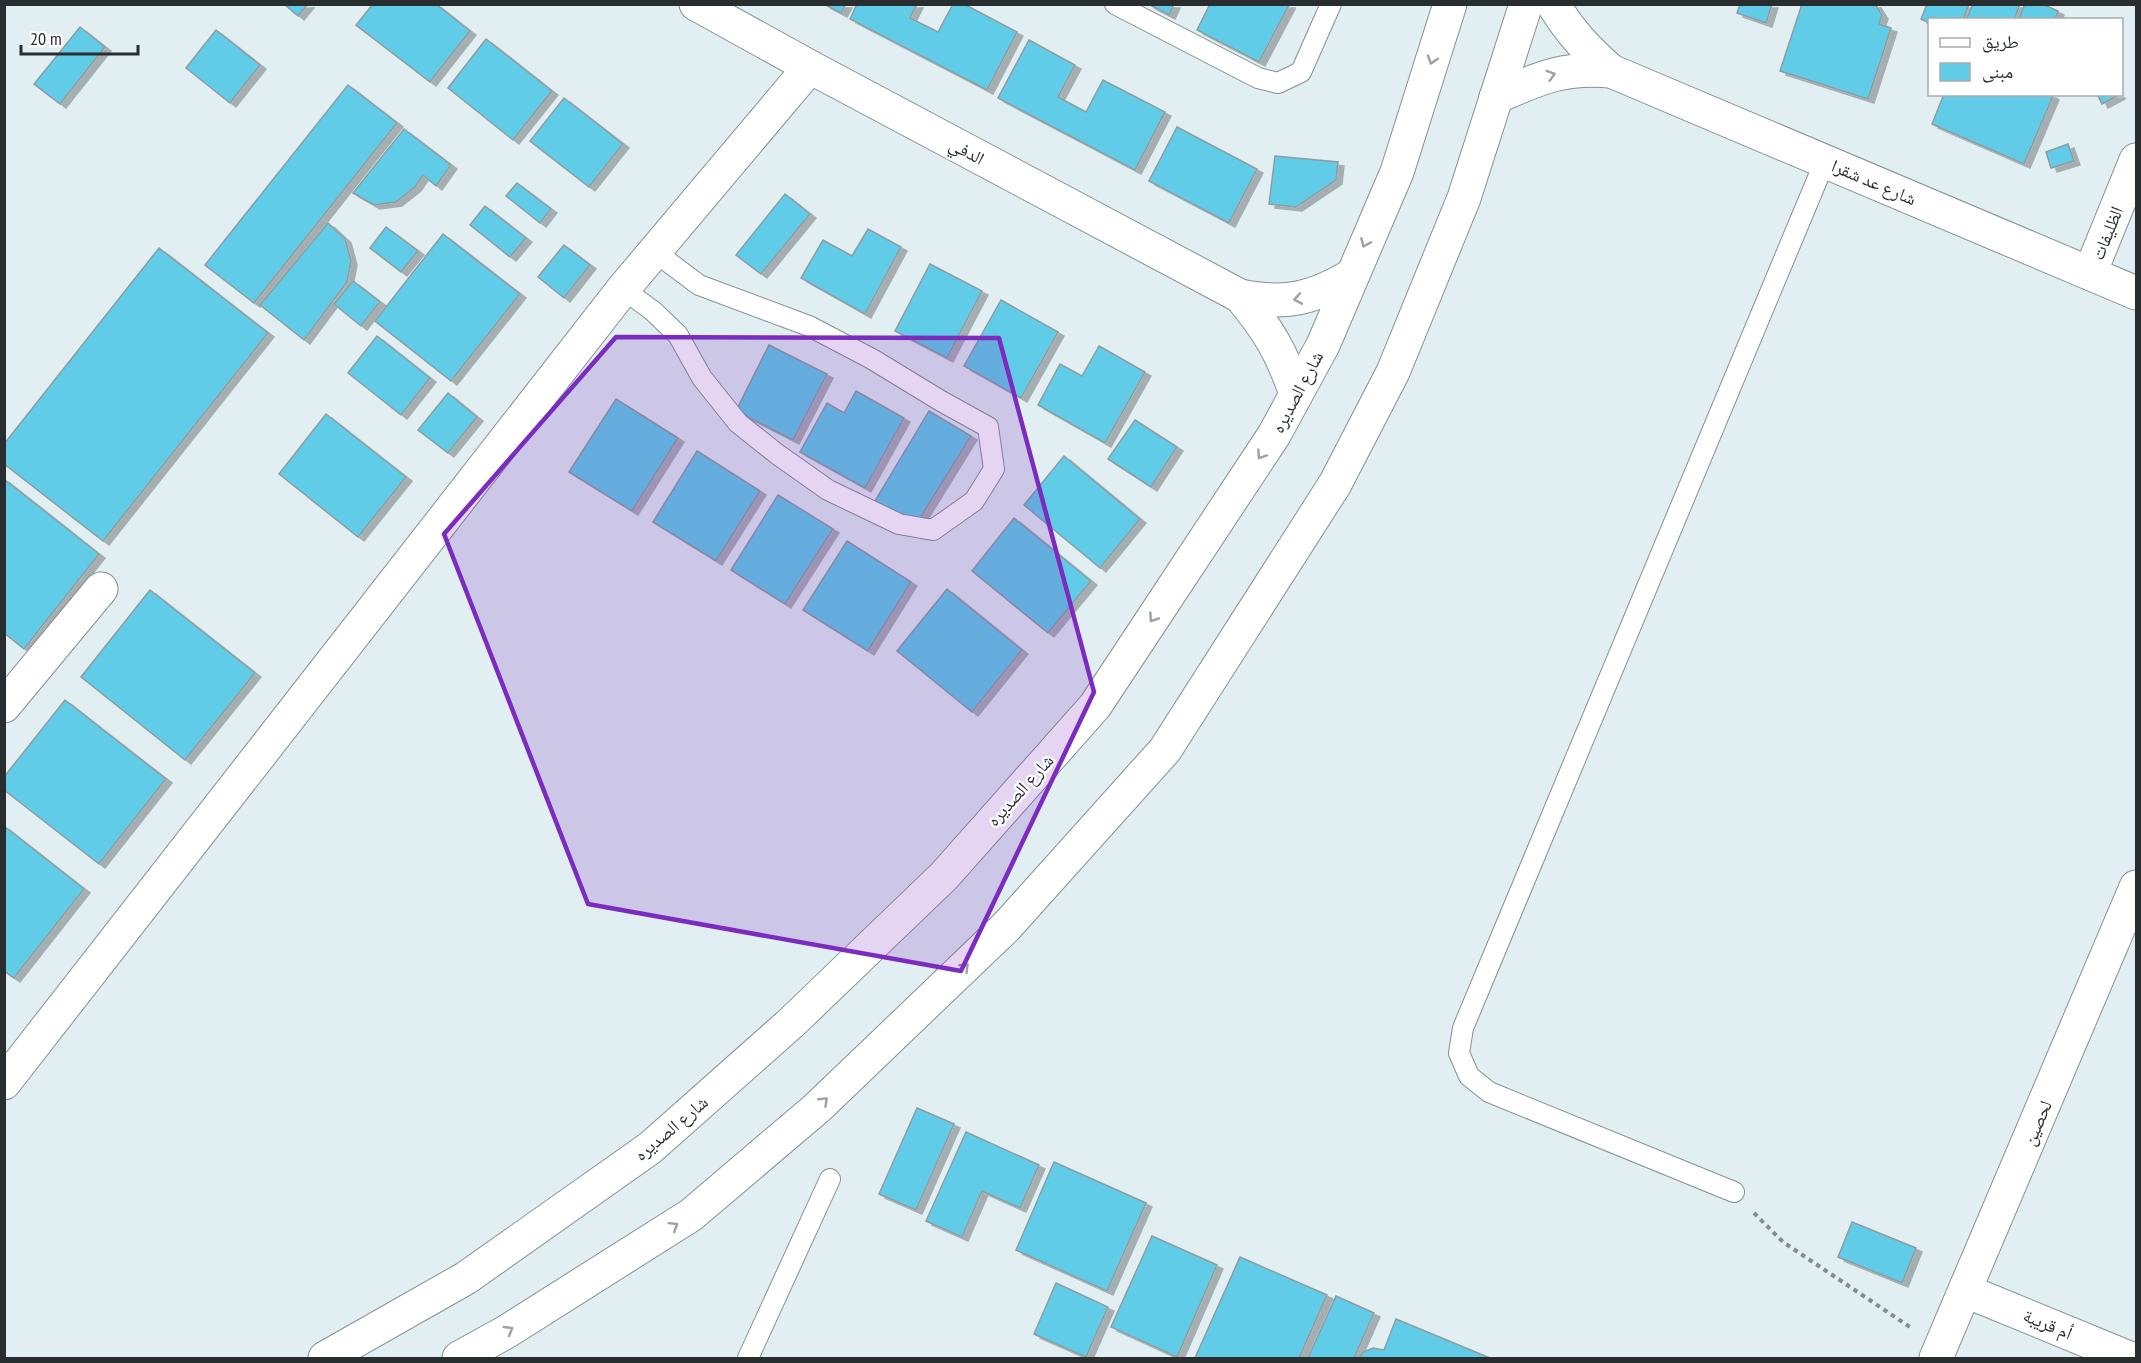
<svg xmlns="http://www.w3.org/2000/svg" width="2141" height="1363" font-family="'PT Sans Narrow','Noto Naskh Arabic',sans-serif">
	<defs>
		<filter id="shadow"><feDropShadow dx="6" dy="4" stdDeviation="0" flood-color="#0004"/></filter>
	</defs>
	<rect width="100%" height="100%" fill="#e1eef2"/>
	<g fill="#60cce8" stroke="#8f9ca0" stroke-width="1.5" filter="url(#shadow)">
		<path d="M284 4H308L298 16Z"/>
		<path d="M373 4H436L470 31 430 82 356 25Z"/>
		<path d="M824 4H846L841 13Z"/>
		<path d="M857 4H917L910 18 938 32 953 4H964L1017 32 987 90 850 19Z"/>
		<path d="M1148 4H1174L1169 15Z"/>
		<path d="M1210 4H1289V5L1259 62 1197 30Z"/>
		<path d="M1740 4H1772L1766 23 1737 13Z"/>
		<path d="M1802 4H1875L1882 15 1879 24 1891 28 1868 99 1780 71Z"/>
		<path d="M1927 4H1969L1963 20H1930V23L1921 19Z"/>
		<path d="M1973 4H2020L2014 20H1966Z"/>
		<path d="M2025 4H2042L2058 11 2055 20H2018Z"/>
		<path d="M80 27 105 47 60 104 34 84Z"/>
		<path d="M216 30 260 65 230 103 186 68Z"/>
		<path d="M486 39 552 91 513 140 448 88Z"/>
		<path d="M1029 40 1075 65 1058 97 1086 112 1103 80 1165 112 1135 170 998 98Z"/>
		<path d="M348 85 397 123 254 303 205 265Z"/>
		<path d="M1944 94H2050L2053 96 2024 164 1932 124Z"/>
		<path d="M2097 94H2119V95L2102 104Z"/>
		<path d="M564 98 623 144 589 187 530 141Z"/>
		<path d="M1177 127 1257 169 1229 223 1149 181Z"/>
		<path d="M404 129 451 165 436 186 423 175 415 187 396 202 374 205 353 193Z"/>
		<path d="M2068 144 2074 161 2051 168 2046 152Z"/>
		<path d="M1275 156 1338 162 1336 180 1296 207 1269 204Z"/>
		<path d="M517 183 551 209 540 223 506 196Z"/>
		<path d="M785 194 810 214 761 274 736 255Z"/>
		<path d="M485 206 526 238 510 257 470 225Z"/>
		<path d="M328 223 345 239 351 261 347 282 304 340 260 305Z"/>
		<path d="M386 227 418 251 401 272 370 248Z"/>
		<path d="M868 229 901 247 865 314 801 278 823 240 852 256Z"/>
		<path d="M443 234 520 294 451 381 375 321Z"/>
		<path d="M564 245 590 265 564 298 538 277Z"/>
		<path d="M159 248 268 333 103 541 4 464V444Z"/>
		<path d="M930 264 982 291 947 358 895 331Z"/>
		<path d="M353 281 380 302 361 326 334 304Z"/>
		<path d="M1001 300 1058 332 1021 398 964 366Z"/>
		<path d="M377 336 430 378 401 415 348 373Z"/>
		<path d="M769 345 827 374 793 440 736 411Z"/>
		<path d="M1099 346 1145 372 1105 443 1038 405 1060 364 1082 376Z"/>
		<path d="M856 391 904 418 865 488 800 452 827 403 844 413Z"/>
		<path d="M448 393 477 417 448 453 418 430Z"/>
		<path d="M616 399 678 438 632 511 569 472Z"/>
		<path d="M929 411 971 436 916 525 875 501Z"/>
		<path d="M326 414 406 477 358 537 279 474Z"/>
		<path d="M1135 420 1177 447 1151 487 1108 459Z"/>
		<path d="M697 451 760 491 716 561 653 522Z"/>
		<path d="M1064 456 1140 519 1100 568 1024 505Z"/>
		<path d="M4 479 99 554 24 649 4 633Z"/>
		<path d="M778 495 833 529 785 604 731 570Z"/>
		<path d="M1014 518 1091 581 1048 633 972 571Z"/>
		<path d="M847 541 911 582 868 651 803 610Z"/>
		<path d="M947 589 1022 650 972 712 897 651Z"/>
		<path d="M150 590 255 673 185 760 81 677Z"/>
		<path d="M65 700 166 779 99 864 4 790V777Z"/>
		<path d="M4 826 84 889 14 978 4 971Z"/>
		<path d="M917 1108 954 1124 916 1210 879 1194Z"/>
		<path d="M966 1132 1039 1165 1020 1208 982 1191 962 1237 926 1221Z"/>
		<path d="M1054 1162 1146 1203 1107 1291 1016 1250Z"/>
		<path d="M1852 1222 1916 1248 1902 1283 1838 1257Z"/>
		<path d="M1152 1236 1217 1265 1177 1357 1111 1327Z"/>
		<path d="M1240 1257 1327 1295 1299 1358H1195Z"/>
		<path d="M1056 1283 1108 1307 1086 1357 1034 1334Z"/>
		<path d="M1336 1296 1374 1313 1354 1358H1308Z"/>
		<path d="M1396 1319 1490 1358H1359L1363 1352 1373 1348 1384 1350Z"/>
	</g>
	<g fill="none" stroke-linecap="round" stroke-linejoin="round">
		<g stroke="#849194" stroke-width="22">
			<g id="lane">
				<path d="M1115 4 1258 78 1278 83 1301 72 1331 4"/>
				<path d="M623 289 653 311 678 335 702 378 738 423 777 454 828 490 899 524 933 530 974 501 994 469 988 427 941 401 872 359 809 326 699 285 655 252"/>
				<path d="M1734 1192 1489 1092 1469 1076 1459 1053 1463 1028 1825 161"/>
				<path d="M748 1358 830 1179"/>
			</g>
		</g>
		<g stroke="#849194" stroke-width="35">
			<g id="street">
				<path d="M696 4 810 67 1240 296C1285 305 1312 299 1351 276"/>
				<path d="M1553 4C1570 32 1587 50 1611 71L2136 293"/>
				<path d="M1496 97C1540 78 1562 67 1611 71"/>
				<path d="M2090 273 2136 160"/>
				<path d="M1240 296C1268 329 1282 353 1296 394"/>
				<path d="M4 706 101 589"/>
				<path d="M4 1083 623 289 810 67"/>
				<path d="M1966 1291 2129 1358"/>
				<path d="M1936 1358 2136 887"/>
			</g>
		</g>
		<g stroke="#849194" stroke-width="35">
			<g id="secondary">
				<path d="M325 1358 466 1278 650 1148 791 1023 944 876 1095 706 1274 435 1323 345 1397 172 1450 4"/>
				<path d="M459 1358 506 1332 691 1215 817 1108 1006 927 1165 750 1335 484 1393 372 1464 198 1526 4"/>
			</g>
		</g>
		<path stroke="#848d90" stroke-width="4" stroke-dasharray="4.5 4.5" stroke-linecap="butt" d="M1754 1213 1783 1242 1910 1327"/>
		<use href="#lane" stroke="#fff" stroke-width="20"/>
		<use href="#street" stroke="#fff" stroke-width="33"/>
		<use href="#secondary" stroke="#fff" stroke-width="33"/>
	</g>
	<defs><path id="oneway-chevron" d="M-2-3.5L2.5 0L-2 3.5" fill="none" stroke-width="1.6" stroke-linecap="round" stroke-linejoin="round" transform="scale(1.5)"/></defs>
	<g stroke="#9ea0a1">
		<use href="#oneway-chevron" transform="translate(1432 60) rotate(108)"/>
		<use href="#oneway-chevron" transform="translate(1551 75) rotate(-16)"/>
		<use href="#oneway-chevron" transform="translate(1365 243) rotate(113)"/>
		<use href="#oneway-chevron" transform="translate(1298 299) rotate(170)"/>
		<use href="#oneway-chevron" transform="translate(1261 455) rotate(124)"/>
		<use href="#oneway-chevron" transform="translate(1153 618) rotate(124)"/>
		<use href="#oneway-chevron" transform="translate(965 967) rotate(-44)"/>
		<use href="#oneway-chevron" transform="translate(824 1101) rotate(-44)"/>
		<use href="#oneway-chevron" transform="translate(674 1226) rotate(-32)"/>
		<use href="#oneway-chevron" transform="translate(509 1330) rotate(-31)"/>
	</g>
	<path fill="#7b2cbf" fill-opacity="0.2" stroke="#7b2cbf" stroke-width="4.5" stroke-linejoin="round" d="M616 337 999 338 1094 692 961 971 588 904 444 534Z"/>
	<g text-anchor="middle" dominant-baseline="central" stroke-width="4.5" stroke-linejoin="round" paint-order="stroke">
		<g font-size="18" fill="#282d2f" stroke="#fff">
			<text transform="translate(967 151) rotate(28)">الدفي</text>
			<text transform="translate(1874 182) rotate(23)">شارع عد شقرا</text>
			<text transform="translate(2107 233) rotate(-68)">الظليفات</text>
			<text transform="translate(1297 392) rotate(-62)">شارع الصديره</text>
			<text transform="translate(1020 790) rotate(-48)">شارع الصديره</text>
			<text transform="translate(2037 1123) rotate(-67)">لحصين</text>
			<text transform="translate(671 1128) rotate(-40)">شارع الصديره</text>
			<text transform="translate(2048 1324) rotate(23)">أم قريبة</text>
		</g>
	</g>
	<rect width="2141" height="1363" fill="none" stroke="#282d2f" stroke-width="12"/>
	<rect x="1928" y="18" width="195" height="78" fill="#ffffff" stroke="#a9abac" stroke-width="1.5"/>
	<rect x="1940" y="38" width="30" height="9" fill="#ffffff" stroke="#a9abac" stroke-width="1.5"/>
	<text x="1982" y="48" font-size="18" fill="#282d2f">طريق</text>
	<rect x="1940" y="63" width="30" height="18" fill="#60cce8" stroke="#a9abac" stroke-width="1.5"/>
	<text x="1982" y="78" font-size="18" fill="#282d2f">مبنى</text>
	<path d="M21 45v9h117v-9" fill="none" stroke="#282d2f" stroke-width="3"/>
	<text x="30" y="45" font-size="18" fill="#282d2f" stroke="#ffffff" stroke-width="4.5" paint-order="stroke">20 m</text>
</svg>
